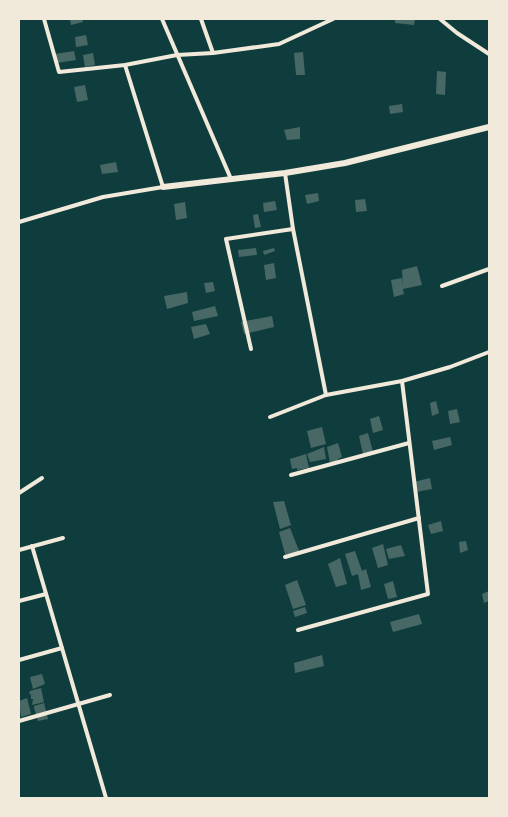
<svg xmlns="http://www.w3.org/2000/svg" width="508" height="817" font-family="Mulish,sans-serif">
	<rect width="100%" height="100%" fill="#0f3d3e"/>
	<g fill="#486865">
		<path d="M70 19H82L83 22 71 25Z"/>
		<path d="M395 19H415L414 25 395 23Z"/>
		<path d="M86 35 88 45 76 47 75 37Z"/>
		<path d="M74 51 76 60 57 63 55 54Z"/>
		<path d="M303 52 305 75H296L294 53Z"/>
		<path d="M93 53 95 65 85 67 83 55Z"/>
		<path d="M437 71 446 72 445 95 436 94Z"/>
		<path d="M85 85 88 100 77 102 74 87Z"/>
		<path d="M402 104 403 112 390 114 389 106Z"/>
		<path d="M300 127V139L287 140 284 130Z"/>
		<path d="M116 162 118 172 102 174 100 165Z"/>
		<path d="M318 193 319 201 307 204 305 195Z"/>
		<path d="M365 199 367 211 356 212 355 200Z"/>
		<path d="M275 201 277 210 264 212 263 203Z"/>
		<path d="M185 202 187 218 176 220 174 204Z"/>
		<path d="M258 214 261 227 255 228 253 215Z"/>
		<path d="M256 248 257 255 239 257 238 250Z"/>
		<path d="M274 248 275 251 264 255 263 251Z"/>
		<path d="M274 263 276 278 266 280 264 265Z"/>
		<path d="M417 266 422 285 403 289 404 294 394 297 391 280 402 278 403 286 402 270Z"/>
		<path d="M213 282 215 291 206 293 204 283Z"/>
		<path d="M187 292 188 303 167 309 164 296Z"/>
		<path d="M215 306 218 316 194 321 192 312Z"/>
		<path d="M272 316 274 327 244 334 241 322Z"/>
		<path d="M206 324 210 334 194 339 191 327Z"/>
		<path d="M436 401 439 413 432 416 430 403Z"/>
		<path d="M457 409 460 422 450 424 448 411Z"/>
		<path d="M379 416 383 430 373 433 370 419Z"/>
		<path d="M322 427 326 444 311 448 307 431Z"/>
		<path d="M368 433 373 452 363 454 359 436Z"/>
		<path d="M450 437 452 445 434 450 432 441Z"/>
		<path d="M338 443 342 457 338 459V461L330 463 327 447Z"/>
		<path d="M324 447 326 459 310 462 307 454Z"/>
		<path d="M306 454 309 468 297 470V468L292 469 290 459Z"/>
		<path d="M430 478 432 489 416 492 414 482Z"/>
		<path d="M284 501 291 525 280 529 273 502Z"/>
		<path d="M441 521 443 531 431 534 428 525Z"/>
		<path d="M290 528 300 553 285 554 279 532Z"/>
		<path d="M466 541 468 550 460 553 459 542Z"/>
		<path d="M383 544 388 565 378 568 372 548Z"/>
		<path d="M401 545 405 556 389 559 386 549Z"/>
		<path d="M355 551 362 571 366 569 371 587 361 590 358 574 352 576 345 554Z"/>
		<path d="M340 558 347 584 336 587 328 564Z"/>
		<path d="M297 580 306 605 293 609 285 585Z"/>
		<path d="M393 581 397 597 388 599 384 584Z"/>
		<path d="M489 591V601L484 603 482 594Z"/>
		<path d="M305 607 307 613 295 617 293 611Z"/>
		<path d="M419 614 422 624 393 632 390 622Z"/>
		<path d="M322 655 324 666 295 673 294 663Z"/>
		<path d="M42 674 45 684 33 689 30 677Z"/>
		<path d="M41 688 44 702 32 705 33 699H31V695L29 693 30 691Z"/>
		<path d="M27 698 31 714 21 717 19 701Z"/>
		<path d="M44 703 48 719 38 721 34 708V706Z"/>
	</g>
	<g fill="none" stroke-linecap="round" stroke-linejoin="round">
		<g stroke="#f1e9da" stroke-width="4">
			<path d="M44 19 59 72 125 65 177 55 213 53 279 44 333 19"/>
			<path d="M162 19 231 179"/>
			<path d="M201 19 213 53"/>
			<path d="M440 19 457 33 489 54"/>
			<path d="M285 173 293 229 326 395"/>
			<path d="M19 222 103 197 163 187 125 65"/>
			<path d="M442 286 489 269"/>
			<path d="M251 349 226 239 293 229"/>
			<path d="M270 417 326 395 402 381 450 367 489 352"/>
			<path d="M291 475 409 443"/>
			<path d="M19 493 42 478"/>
			<path d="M32 546 106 798"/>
			<path d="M19 550 63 538"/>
			<path d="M285 557 419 518"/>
			<path d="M19 601 46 594"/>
			<path d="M298 630 428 594 402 381"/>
			<path d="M19 660 62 648"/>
			<path d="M19 721 110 695"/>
		</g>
		<path stroke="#f1e9da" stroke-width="6" d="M163 187 285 173 345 163 489 127"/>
	</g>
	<rect width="508" height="817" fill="none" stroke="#f1e9da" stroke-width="40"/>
</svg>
